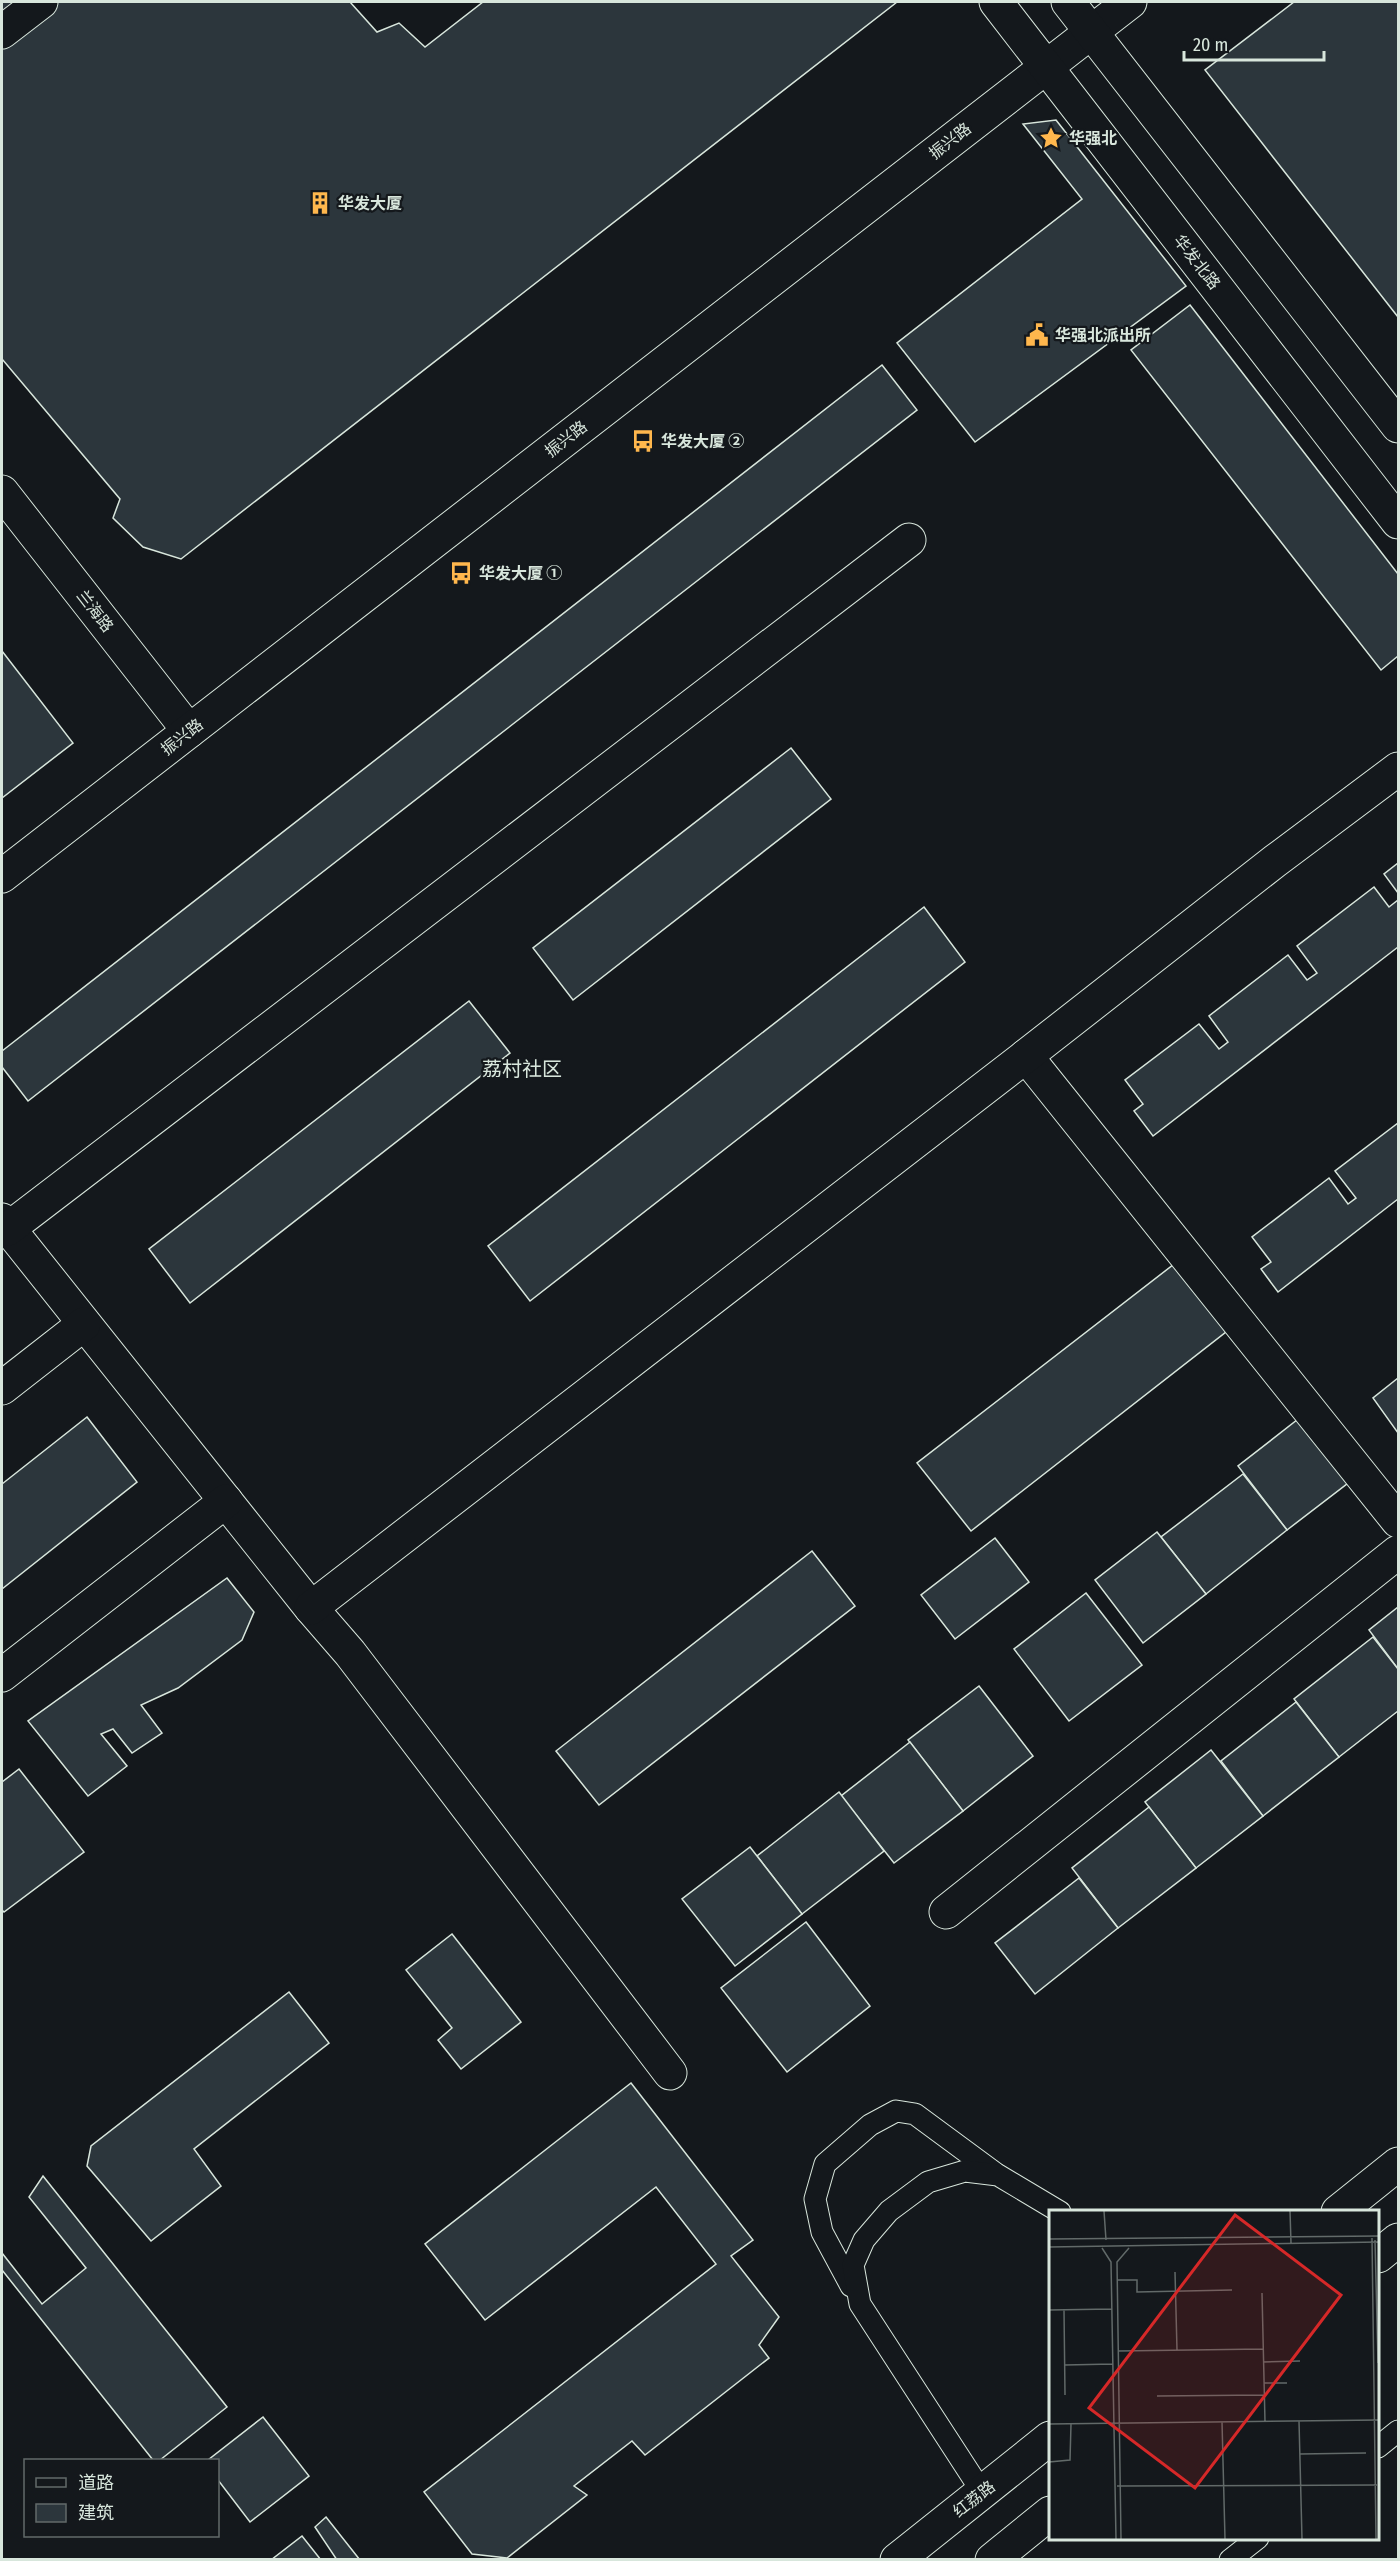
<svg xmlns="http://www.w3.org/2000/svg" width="1400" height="2561" font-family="'Fira Sans Condensed','Noto Sans SC',sans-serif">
	<rect width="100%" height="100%" fill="#14181c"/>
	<g fill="#2c363c" stroke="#d8e6dc" stroke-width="1.5">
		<path d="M2 2H350L377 32 399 23 425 47 483 2H897L181 559 143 547 113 518 120 499 2 359Z"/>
		<path d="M1294 2H1398V317L1205 70Z"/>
		<path d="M1056 120 1186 286 975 442 897 343 1082 199 1023 124Z"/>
		<path d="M1190 305 1398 574V656L1381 670 1131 350Z"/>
		<path d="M882 365 917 410 28 1101 2 1067V1051Z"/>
		<path d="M2 651 73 743 2 798Z"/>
		<path d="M791 748 831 799 573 1000 533 948Z"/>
		<path d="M1398 863V893L1384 874Z"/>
		<path d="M1374 887 1389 907 1398 900V947L1153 1136 1134 1111 1143 1104 1125 1080 1199 1024 1219 1049 1228 1042 1209 1016 1288 955 1307 980 1317 973 1297 946Z"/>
		<path d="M924 907 965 962 530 1301 488 1246Z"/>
		<path d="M469 1001 510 1053 190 1303 149 1249Z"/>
		<path d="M1398 1123V1199L1278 1292 1261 1269 1271 1262 1252 1237 1329 1178 1348 1204 1356 1198 1335 1171Z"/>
		<path d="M1178 1261 1231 1328 971 1531 917 1463Z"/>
		<path d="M1398 1378V1433L1373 1398Z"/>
		<path d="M1302 1416 1352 1480 1287 1530 1238 1466Z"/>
		<path d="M87 1417 137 1482 2 1589V1484Z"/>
		<path d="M1243 1474 1287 1530 1206 1594 1161 1537Z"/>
		<path d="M1157 1532 1206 1594 1143 1643 1095 1580Z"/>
		<path d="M995 1538 1029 1582 955 1639 921 1595Z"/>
		<path d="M812 1551 855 1606 599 1805 556 1751Z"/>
		<path d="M227 1578 254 1612 242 1640 178 1688 141 1705 162 1733 132 1753 113 1729 101 1734 127 1766 88 1796 28 1721Z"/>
		<path d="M1086 1593 1142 1665 1069 1721 1014 1649Z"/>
		<path d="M1398 1607V1669L1369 1630Z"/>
		<path d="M1373 1637 1398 1669V1711L1339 1757 1294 1699Z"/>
		<path d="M979 1686 1033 1756 963 1811 908 1740Z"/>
		<path d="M1296 1702 1339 1757 1263 1816 1221 1761Z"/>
		<path d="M910 1742 963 1811 894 1863 841 1796Z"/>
		<path d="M1211 1750 1263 1816 1196 1868 1145 1802Z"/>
		<path d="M19 1769 84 1852 4 1912 2 1910V1782Z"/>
		<path d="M839 1792 884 1851 802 1914 757 1856Z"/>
		<path d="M1149 1807 1196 1868 1118 1928 1072 1868Z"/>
		<path d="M750 1847 802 1914 735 1966 682 1899Z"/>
		<path d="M1079 1878 1118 1928 1035 1994 995 1943Z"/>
		<path d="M806 1922 870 2006 787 2072 721 1988Z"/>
		<path d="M452 1934 521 2022 461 2069 438 2040 452 2028 406 1970Z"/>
		<path d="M289 1992 329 2043 194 2149 221 2186 151 2241 87 2166 91 2146Z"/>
		<path d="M631 2083 753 2240 731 2256 779 2317 759 2345 769 2358 645 2455 632 2441 574 2486 587 2495 507 2558 472 2554 424 2492 716 2264 656 2187 485 2320 425 2244Z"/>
		<path d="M43 2176 227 2407 160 2460H153L2 2270V2253L42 2304 86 2268 29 2197Z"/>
		<path d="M263 2417 309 2476 250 2522 218 2480V2460H208Z"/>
		<path d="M326 2517 360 2560H337L315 2527Z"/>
		<path d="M302 2536 321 2560H271Z"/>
	</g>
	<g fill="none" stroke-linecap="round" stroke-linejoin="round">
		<g stroke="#d8e6dc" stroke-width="23">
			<g id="service">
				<path d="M851 2286 822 2232 815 2199 825 2164 870 2125 896 2111 915 2114 995 2173"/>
				<path d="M1378 2447 1398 2431"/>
				<path d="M982 2492 860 2304 853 2265 864 2240 889 2211 928 2182 965 2171 998 2175 1060 2212"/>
				<path d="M1230 2560 1258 2538"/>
			</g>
		</g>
		<g stroke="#d8e6dc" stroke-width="35">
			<g id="minor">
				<path d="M2 32 41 2"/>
				<path d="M2 492 189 731"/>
				<path d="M1026 1056 1398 1521"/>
				<path d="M2 1220 311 1608 350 1653 670 2073"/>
				<path d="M8 1229 909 540"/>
				<path d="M2 1388 84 1324"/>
				<path d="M311 1608 1026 1056 1275 861 1398 769"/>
				<path d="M2 1675 226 1501"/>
				<path d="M946 1912 1398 1552"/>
			</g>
		</g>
		<g stroke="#d8e6dc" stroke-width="35">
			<path id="tertiary" d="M2 876 1130 2"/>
		</g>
		<g stroke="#d8e6dc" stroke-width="35">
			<g id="secondary">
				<path d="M996 2 1398 522"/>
				<path d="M1068 2 1398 426"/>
				<path d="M1338 2212 1398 2164"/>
				<path d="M1378 2256 1398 2240"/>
				<path d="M897 2560 1050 2438"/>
				<path d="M992 2560 1050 2513"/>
			</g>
		</g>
		<use href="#service" stroke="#14181c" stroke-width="21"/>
		<use href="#minor" stroke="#14181c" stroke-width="33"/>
		<use href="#tertiary" stroke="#14181c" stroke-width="33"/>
		<use href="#secondary" stroke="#14181c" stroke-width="33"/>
	</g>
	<defs>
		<g id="sight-bare" transform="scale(1.8)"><path d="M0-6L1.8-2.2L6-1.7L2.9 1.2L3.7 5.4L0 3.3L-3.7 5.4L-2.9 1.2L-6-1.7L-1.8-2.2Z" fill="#ffb74d" stroke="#14181c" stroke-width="2.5" paint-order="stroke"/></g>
		<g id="building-bare" transform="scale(1.8)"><path d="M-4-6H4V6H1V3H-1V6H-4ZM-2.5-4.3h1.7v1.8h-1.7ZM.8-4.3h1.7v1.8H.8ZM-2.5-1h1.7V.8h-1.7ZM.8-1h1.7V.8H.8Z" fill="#ffb74d" stroke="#14181c" stroke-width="2.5" paint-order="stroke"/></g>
		<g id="civic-bare" transform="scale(1.8)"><path d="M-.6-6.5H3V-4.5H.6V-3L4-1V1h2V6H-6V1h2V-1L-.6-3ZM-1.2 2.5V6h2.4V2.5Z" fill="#ffb74d" stroke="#14181c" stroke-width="2.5" paint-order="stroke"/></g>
		<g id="bus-bare" transform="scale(1.8)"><path d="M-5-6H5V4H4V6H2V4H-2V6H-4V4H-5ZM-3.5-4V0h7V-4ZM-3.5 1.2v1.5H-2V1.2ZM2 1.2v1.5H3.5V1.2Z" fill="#ffb74d" stroke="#14181c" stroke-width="2.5" paint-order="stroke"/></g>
	</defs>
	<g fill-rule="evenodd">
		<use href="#sight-bare" x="1051" y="138"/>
		<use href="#building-bare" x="320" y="203"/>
		<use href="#civic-bare" x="1037" y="335"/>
		<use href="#bus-bare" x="643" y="441"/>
		<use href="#bus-bare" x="461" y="573"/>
	</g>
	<g text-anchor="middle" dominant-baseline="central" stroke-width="4.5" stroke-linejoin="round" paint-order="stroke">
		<g font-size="16" font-weight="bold" fill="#d8e6dc" stroke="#14181c" text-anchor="start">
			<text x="1069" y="138">华强北</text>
			<text x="338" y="203">华发大厦</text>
			<text x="1055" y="335">华强北派出所</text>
			<text x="661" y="441">华发大厦 ②</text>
			<text x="479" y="573">华发大厦 ①</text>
		</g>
		<g font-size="16" fill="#d8e6dc" stroke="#14181c">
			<text transform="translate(950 141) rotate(-38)">振兴路</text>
			<text transform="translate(1197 262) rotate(52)">华发北路</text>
			<text transform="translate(566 439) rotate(-38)">振兴路</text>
			<text transform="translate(95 611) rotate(52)">兰海路</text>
			<text transform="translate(182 737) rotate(-38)">振兴路</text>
			<text transform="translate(974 2499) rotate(-38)">红荔路</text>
		</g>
		<g font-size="20" fill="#d8e6dc" stroke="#14181c">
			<text x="522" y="1069">荔村社区</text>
		</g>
	</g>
	<g transform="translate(1049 2210)">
		<rect width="330" height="330" fill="#14181c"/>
		<path fill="none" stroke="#626a69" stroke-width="1.5" d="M55 1 57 30M241 1 242 33M323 28 327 329M0 29 330 26M326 30 329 153M0 37 330 32M53 38 62 52 67 329M126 62 128 140M69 70H88V82L183 80M213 83 216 212M0 100 63 99M15 100 16 185M69 141 214 139M214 152 251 151M16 155 64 154M215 173H238M108 186 215 185M250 211 253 329M173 212 176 329M0 214 330 210M251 244 317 243M0 252 21 250 22 214M68 276 328 275M72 329 68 52 80 38"/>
		<path fill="#d62828" fill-opacity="0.15" stroke="#d62828" stroke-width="3" d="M186 5 292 85 146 278 40 198Z"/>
		<rect width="330" height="330" fill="none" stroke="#d8e6dc" stroke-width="3"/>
	</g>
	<rect width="1400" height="2561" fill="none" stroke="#d8e6dc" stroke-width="6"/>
	<rect x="24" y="2459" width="195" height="78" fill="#14181c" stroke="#626a69" stroke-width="1.5"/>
	<rect x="36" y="2478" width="30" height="9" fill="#14181c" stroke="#626a69" stroke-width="1.5"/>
	<text x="78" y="2489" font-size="18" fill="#d8e6dc">道路</text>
	<rect x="36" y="2504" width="30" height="18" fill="#2c363c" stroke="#626a69" stroke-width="1.5"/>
	<text x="78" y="2519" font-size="18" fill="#d8e6dc">建筑</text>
	<path d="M1184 51v9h140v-9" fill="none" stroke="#d8e6dc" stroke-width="3"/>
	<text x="1193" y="51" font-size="18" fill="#d8e6dc" stroke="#14181c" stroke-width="4.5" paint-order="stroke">20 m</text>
</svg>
